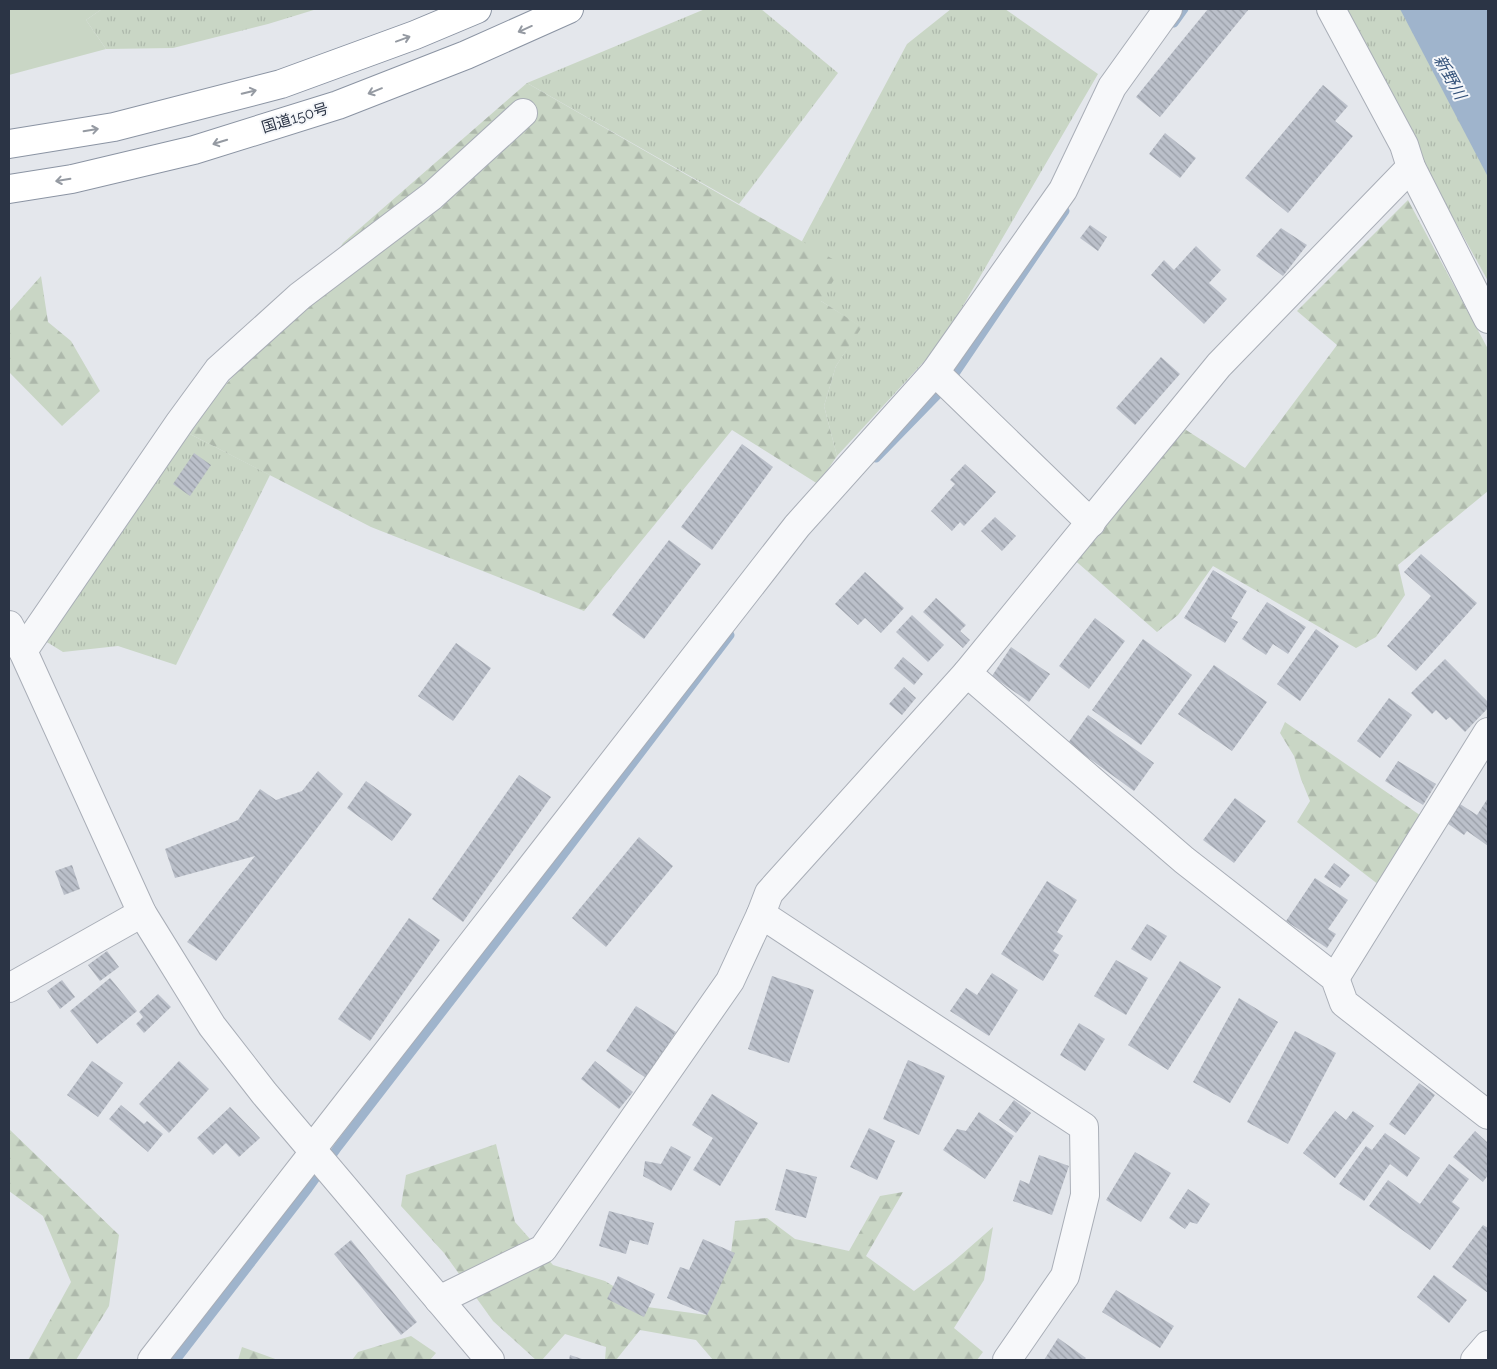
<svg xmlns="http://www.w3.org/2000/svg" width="1497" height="1369" font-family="Raleway,'Noto Sans JP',sans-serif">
	<defs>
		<pattern id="grass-tufts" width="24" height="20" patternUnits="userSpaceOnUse" patternTransform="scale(1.25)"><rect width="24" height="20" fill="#c9d6c5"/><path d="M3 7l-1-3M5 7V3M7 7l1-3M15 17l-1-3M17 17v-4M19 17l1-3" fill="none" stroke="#adb8ab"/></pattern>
		<pattern id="forest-firs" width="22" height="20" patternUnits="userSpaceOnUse" patternTransform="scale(1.25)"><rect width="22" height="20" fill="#c9d6c5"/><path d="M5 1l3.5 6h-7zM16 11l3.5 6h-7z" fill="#adb8ab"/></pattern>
		<pattern id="building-back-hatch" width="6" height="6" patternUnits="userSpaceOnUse" patternTransform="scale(1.25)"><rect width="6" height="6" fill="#bbc0ca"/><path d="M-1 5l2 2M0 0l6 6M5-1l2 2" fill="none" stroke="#989da6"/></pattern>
	</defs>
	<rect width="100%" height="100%" fill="#e4e7ec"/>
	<g fill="url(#grass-tufts)">
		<path d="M102 9H317L268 24 173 48 106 49 86 20Z"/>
		<path d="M705 9H761L838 73 739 204 527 83Z"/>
		<path d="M951 9H1005L1098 74 942 342 837 456 824 406 836 366 861 327 821 301 802 241 907 44Z"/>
		<path d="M1346 9H1488V281L1406 133Z"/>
		<path d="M184 431 270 475 176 665 118 646 63 652 42 639Z"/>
	</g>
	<g fill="url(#forest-firs)">
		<path d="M527 83 843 265 821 301 862 327 836 366 824 406 837 456 818 484 732 430 584 611 371 527 184 431 319 281 343 243Z"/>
		<path d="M1408 200 1488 349V491L1398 565 1405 595 1376 637 1356 648 1213 566 1178 615 1157 632 1071 557 1183 428 1245 468 1337 345 1297 311Z"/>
		<path d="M41 276 48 322 71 341 100 391 62 426 9 372V312Z"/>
		<path d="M1285 722 1427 820 1383 888 1297 822 1310 801 1301 779 1294 756 1280 733Z"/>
		<path d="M9 1129 119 1235 109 1306 76 1360H28L71 1282 43 1216 9 1191Z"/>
		<path d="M496 1144 515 1222 553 1265 605 1281 647 1307 707 1315 731 1253 735 1221 767 1218 795 1239 849 1251 880 1196 903 1192 866 1256 914 1291 953 1262 993 1227 984 1280 954 1328 983 1352 977 1360H713L696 1340 640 1330 616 1360H605L606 1347 565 1334 542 1360H536L493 1321 444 1253 401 1206 406 1175Z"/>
		<path d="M411 1336 436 1353 430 1360H352L358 1352Z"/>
		<path d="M242 1347 278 1360H238Z"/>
	</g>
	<path fill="#c9d6c5" d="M9 9H102L86 20 106 49 9 75Z"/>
	<path fill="#9fb4cc" d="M1400 9H1488V177Z"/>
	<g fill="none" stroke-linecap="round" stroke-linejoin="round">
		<g stroke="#9fb4cc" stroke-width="9">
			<path d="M1174 23 1184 9"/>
			<path d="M876 458 948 384 1065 211"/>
			<path d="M176 1360 308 1189 338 1147 554 867 730 635"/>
		</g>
	</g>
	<g fill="url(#building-back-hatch)">
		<path d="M1208 9H1249L1160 117 1136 97Z"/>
		<path d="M1323 85 1348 106 1335 121 1353 136 1288 213 1245 178Z"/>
		<path d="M1165 133 1196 158 1180 178 1149 154Z"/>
		<path d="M1090 225 1107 237 1098 251 1080 238Z"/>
		<path d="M1281 228 1307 245 1283 276 1256 256Z"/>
		<path d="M1196 246 1221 270 1209 283 1227 299 1204 324 1151 275 1164 260 1174 270Z"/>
		<path d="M1161 357 1180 374 1135 425 1116 408Z"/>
		<path d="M742 444 773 467 712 550 681 527Z"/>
		<path d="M194 453 211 465 190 496 173 484Z"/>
		<path d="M965 464 996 492 964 526 960 522 952 531 931 511 955 484 950 480Z"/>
		<path d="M995 517 1016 536 1002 551 981 531Z"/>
		<path d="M669 540 701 564 644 639 612 615Z"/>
		<path d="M1421 554 1477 603 1416 671 1387 646 1431 596 1404 572Z"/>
		<path d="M1213 570 1247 591 1231 618 1238 622 1225 643 1184 618Z"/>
		<path d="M865 572 904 608 881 633 865 618 858 625 835 604Z"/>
		<path d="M936 598 966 625 960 631 970 640 963 648 923 612Z"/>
		<path d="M1267 602 1306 627 1288 654 1273 644 1266 655 1242 639Z"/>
		<path d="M912 615 944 645 928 662 896 632Z"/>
		<path d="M1095 618 1125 641 1089 689 1059 666Z"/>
		<path d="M1316 629 1339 646 1300 701 1277 684Z"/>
		<path d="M1143 639 1192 675 1141 745 1092 710Z"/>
		<path d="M456 643 491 668 453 721 418 696Z"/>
		<path d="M1011 647 1050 674 1029 702 992 676Z"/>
		<path d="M903 657 923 674 914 685 894 668Z"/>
		<path d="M1445 659 1488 702V708L1465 732 1450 717 1446 720 1436 710 1432 714 1411 693Z"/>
		<path d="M1214 665 1267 702 1232 751 1178 714Z"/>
		<path d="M904 687 916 698 902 715 889 704Z"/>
		<path d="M1389 698 1412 715 1380 758 1357 741Z"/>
		<path d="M1088 715 1154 763 1134 791 1068 743Z"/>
		<path d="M1398 761 1436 784 1423 805 1385 781Z"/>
		<path d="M318 771 343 794 216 961 187 942 255 856 175 878 165 849 238 820 260 789 276 800 302 791Z"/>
		<path d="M519 775 551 797 463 922 432 899Z"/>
		<path d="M366 781 412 814 392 841 347 808Z"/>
		<path d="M1235 798 1266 821 1234 863 1203 840Z"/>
		<path d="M1488 798V846L1467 831 1464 835 1444 821 1457 802 1477 815Z"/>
		<path d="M639 837 673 866 606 947 572 918Z"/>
		<path d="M1334 863 1350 875 1340 888 1324 877Z"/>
		<path d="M72 865 80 889 64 895 55 871Z"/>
		<path d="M1315 878 1348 900 1328 929 1336 934 1327 948 1286 921Z"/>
		<path d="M1047 881 1077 900 1057 932 1063 936 1053 951 1059 955 1043 981 1001 954Z"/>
		<path d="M409 918 440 940 370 1041 338 1019Z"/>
		<path d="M1147 924 1167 936 1151 961 1131 949Z"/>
		<path d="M107 951 119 967 100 981 88 965Z"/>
		<path d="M1116 960 1148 978 1126 1015 1094 996Z"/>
		<path d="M1180 961 1221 987 1168 1070 1128 1045Z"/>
		<path d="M992 973 1018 990 989 1036 950 1011 966 988 977 995Z"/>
		<path d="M772 976 814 990 789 1063 748 1049Z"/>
		<path d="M110 978 137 1011 97 1044 70 1011Z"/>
		<path d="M62 980 75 997 60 1009 47 991Z"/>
		<path d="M158 994 171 1007 144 1033 136 1024 143 1017 139 1012Z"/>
		<path d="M1239 998 1278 1022 1230 1103 1193 1082Z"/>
		<path d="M636 1006 676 1032 646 1078 606 1051Z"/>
		<path d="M1079 1023 1105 1039 1085 1071 1060 1055Z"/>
		<path d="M1295 1031 1336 1053 1288 1144 1247 1122Z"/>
		<path d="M908 1060 945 1076 919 1135 883 1119Z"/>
		<path d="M92 1061 123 1083 98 1117 67 1095Z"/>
		<path d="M179 1061 209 1089 169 1133 139 1104Z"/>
		<path d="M595 1061 633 1092 619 1109 581 1079Z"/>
		<path d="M1419 1083 1435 1095 1405 1135 1389 1124Z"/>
		<path d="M712 1094 758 1123 720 1186 693 1170 713 1138 692 1125Z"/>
		<path d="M1014 1100 1031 1113 1016 1133 999 1120Z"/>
		<path d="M121 1105 144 1124 147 1121 163 1134 148 1152 109 1119Z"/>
		<path d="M230 1107 260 1138 239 1157 226 1143 213 1155 197 1138Z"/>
		<path d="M1335 1111 1346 1120 1353 1111 1374 1126 1335 1178 1303 1153Z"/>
		<path d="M979 1112 1014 1136 985 1179 943 1150 957 1129 966 1131Z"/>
		<path d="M869 1128 895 1141 877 1180 850 1167Z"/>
		<path d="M1475 1131 1488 1143V1175L1483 1182 1453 1157Z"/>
		<path d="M1385 1133 1420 1158 1407 1177 1390 1164 1364 1201 1339 1184 1366 1146 1372 1150Z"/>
		<path d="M671 1146 691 1157 671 1191 643 1176 645 1161 661 1164Z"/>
		<path d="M1135 1152 1171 1173 1141 1222 1106 1200Z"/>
		<path d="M1039 1155 1069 1166 1052 1215 1013 1201 1020 1180 1029 1184Z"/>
		<path d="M1449 1164 1469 1179 1452 1202 1460 1208 1430 1250 1369 1206 1388 1180 1420 1204Z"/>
		<path d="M786 1169 817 1177 806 1218 775 1210Z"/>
		<path d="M1188 1189 1210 1204 1197 1224 1190 1222 1185 1229 1169 1218Z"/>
		<path d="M609 1211 654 1223 648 1245 630 1240 626 1254 599 1246Z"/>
		<path d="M1483 1225 1488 1228V1293L1452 1267Z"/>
		<path d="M703 1239 735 1253 707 1315 667 1298 680 1267 689 1270Z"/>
		<path d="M351 1240 417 1322 401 1335 334 1254Z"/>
		<path d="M1434 1275 1467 1300 1449 1323 1417 1297Z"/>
		<path d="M618 1276 655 1294 644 1317 607 1299Z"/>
		<path d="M1116 1290 1174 1326 1160 1348 1102 1312Z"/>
		<path d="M1058 1338 1086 1358 1084 1360H1044Z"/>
		<path d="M570 1355 585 1360H569Z"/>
	</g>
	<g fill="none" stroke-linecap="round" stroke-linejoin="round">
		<g stroke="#a9aeb7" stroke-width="30">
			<g id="minor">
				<path d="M1331 9 1404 145 1411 167 1488 319"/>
				<path d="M1411 167 1219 365 967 673 1184 860 1335 978 1344 1003 1488 1115"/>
				<path d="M935 372 1063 190 1112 87 1168 9"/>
				<path d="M23 651 180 422 218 370 300 296 432 196 523 113"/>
				<path d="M761 914 1084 1127 1085 1195 1065 1276 1007 1360"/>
				<path d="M1335 978 1488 732"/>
				<path d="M9 988 142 913"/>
				<path d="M312 1149 797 526 935 372 1091 523"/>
				<path d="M439 1300 543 1249 730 981 761 914 769 893 967 673"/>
				<path d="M152 1360 314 1152"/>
				<path d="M1475 1360 1488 1345"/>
			</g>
		</g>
		<g stroke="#a9aeb7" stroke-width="30">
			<path id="tertiary" d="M9 625 23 651 142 913 212 1026 264 1093 490 1360"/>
		</g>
		<g stroke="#8b94a3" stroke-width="30">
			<g id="trunk">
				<path d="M9 144 114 127 281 84 415 35 477 9"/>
				<path d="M9 189 72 179 194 150 338 105 466 55 569 9"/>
			</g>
		</g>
		<use href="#minor" stroke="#f7f8fa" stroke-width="28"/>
		<use href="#tertiary" stroke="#f7f8fa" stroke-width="28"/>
		<use href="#trunk" stroke="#fff" stroke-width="28"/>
	</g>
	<defs><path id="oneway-shaft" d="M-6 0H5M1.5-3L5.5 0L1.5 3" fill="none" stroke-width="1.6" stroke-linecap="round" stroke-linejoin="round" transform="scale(1.25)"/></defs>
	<g stroke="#959aa2">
		<use href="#oneway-shaft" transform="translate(525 29) rotate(156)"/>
		<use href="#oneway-shaft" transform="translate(403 39) rotate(-20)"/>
		<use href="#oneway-shaft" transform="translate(375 91) rotate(158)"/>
		<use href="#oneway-shaft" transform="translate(249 92) rotate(-14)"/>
		<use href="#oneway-shaft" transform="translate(91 130) rotate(-9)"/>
		<use href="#oneway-shaft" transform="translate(220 142) rotate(163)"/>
		<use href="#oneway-shaft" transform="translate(63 180) rotate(171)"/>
	</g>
	<g text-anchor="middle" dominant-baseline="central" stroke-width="4" stroke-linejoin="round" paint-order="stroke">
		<g font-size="15" fill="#2b3445" stroke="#f4f6f9">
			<text transform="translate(295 118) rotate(-17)">国道150号</text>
		</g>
		<g font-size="16" font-style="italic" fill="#34527a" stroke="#f4f6f9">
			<text transform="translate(1450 77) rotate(61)">新野川</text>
		</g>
	</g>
	<rect width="1497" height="1369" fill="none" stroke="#2b3445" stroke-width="20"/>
</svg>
